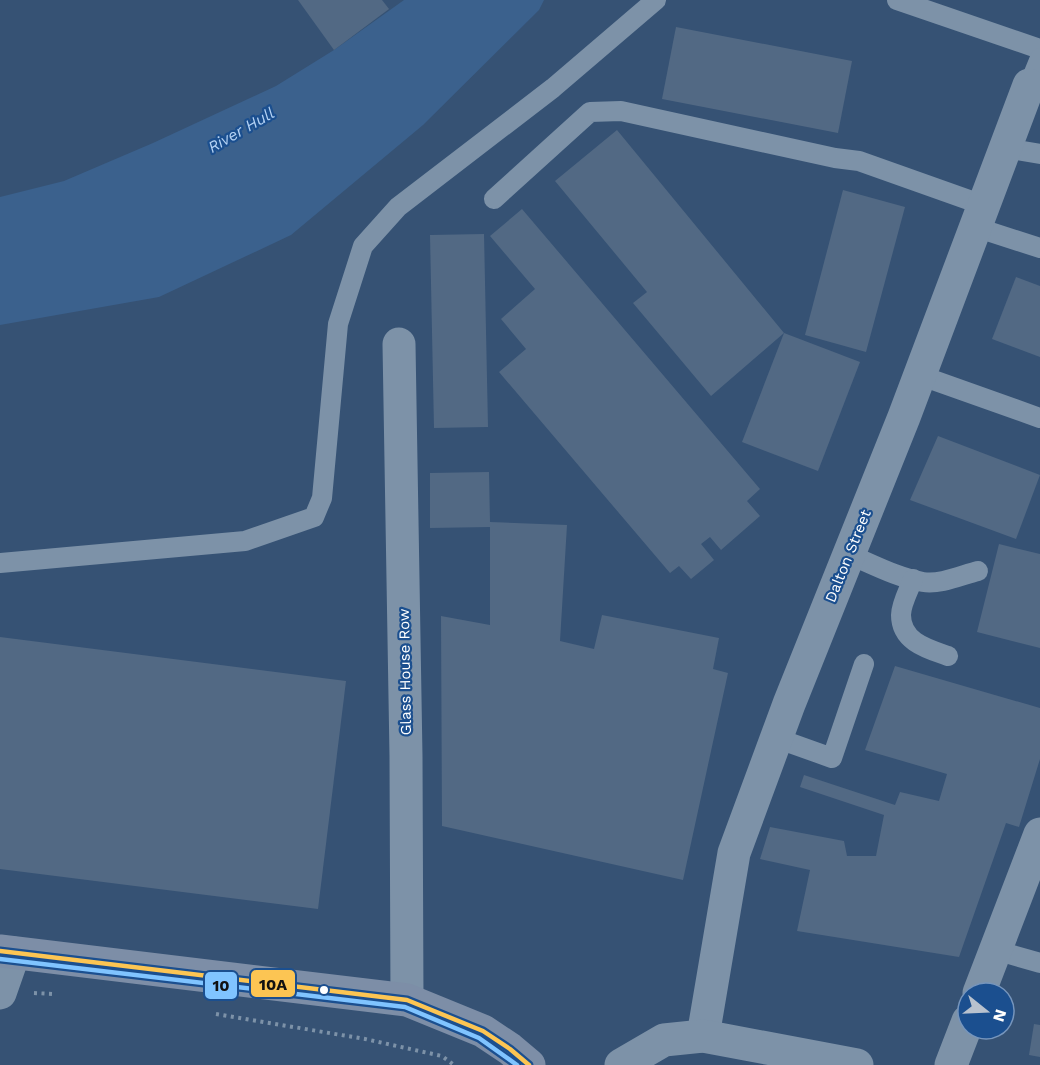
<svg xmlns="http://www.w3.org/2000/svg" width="1040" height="1065" font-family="'Work Sans',sans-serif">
	<rect width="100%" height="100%" fill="#365274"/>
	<path fill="#3b618d" d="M404 0H544L539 10 423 125 291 235 159 297 0 325V197L64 181 153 143 276 86 334 50Z"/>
	<g fill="#526984">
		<path d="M298 0H382L389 9 334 50Z"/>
		<path d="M676 27 852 61 838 133 662 99Z"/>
		<path d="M617 130 784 333 711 396 633 303 647 292 555 181Z"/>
		<path d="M843 190 905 207 866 352 805 335Z"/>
		<path d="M522 209 760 489 747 501 760 516 721 550 710 537 701 544 714 560 691 579 679 566 670 573 499 372 526 349 501 319 535 289 490 236Z"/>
		<path d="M484 234 488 427 434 428 430 235Z"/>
		<path d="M1016 277 1040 286V357L992 339Z"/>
		<path d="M784 333 860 362 818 471 742 442Z"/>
		<path d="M938 436 1040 475 1016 539 910 500Z"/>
		<path d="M489 472 490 522 567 525 560 641 594 649 602 615 719 638 713 669 728 673 683 880 442 826 441 616 490 625V527L430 528V473Z"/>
		<path d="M999 544 1040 554V648L977 632Z"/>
		<path d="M0 637 346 681 318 909 0 869Z"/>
		<path d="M895 666 1040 708V759L1019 827 1006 823 959 957 797 931 810 870 760 859 770 827 844 841 847 856H876L884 815 800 787 804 775 895 805 900 792 939 801 947 774 865 750Z"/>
		<path d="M1034 1024 1040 1025V1057L1029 1055Z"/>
	</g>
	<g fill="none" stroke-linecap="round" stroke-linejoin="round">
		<g stroke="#7d92a8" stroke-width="4" stroke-dasharray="3 4.5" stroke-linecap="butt">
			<path d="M34 993 54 994"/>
			<path d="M216 1014 365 1039 442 1056 454 1065"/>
		</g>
		<g stroke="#7d92a8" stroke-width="20">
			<path d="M897 0 1040 49"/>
			<path d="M1029 85 1040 58"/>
			<path d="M1005 148 1040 154"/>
			<path d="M494 199 590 112 621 111 835 158 859 161 983 205"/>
			<path d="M975 227 1040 248"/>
			<path d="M919 375 1040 418"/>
			<path d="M848 554C872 564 898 578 923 582 940 585 962 575 978 571"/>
			<path d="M0 563 245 541 314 517 322 498 338 324 363 246 398 207 553 88 656 0"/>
			<path d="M913 579C909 590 901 604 901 615 901 642 928 649 948 656"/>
			<path d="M776 738 832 758 864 664"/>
			<path d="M995 950 1040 963"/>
		</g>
		<g stroke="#7d92a8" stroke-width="33">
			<path d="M399 344 406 756 407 1000"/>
			<path d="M0 993 14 953"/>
			<path d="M979 993 1040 834"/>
			<path d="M703 1036 734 853 789 704 904 417 1029 85"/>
			<path d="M621 1065 664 1040 703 1036 857 1065"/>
			<path d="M951 1065 968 1021"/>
		</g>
		<path stroke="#7d8ea7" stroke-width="33" d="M0 951 407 1000 483 1031 510 1049 529 1065"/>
		<g stroke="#1b4f8f" stroke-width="9">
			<path id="bus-1" d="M0 951 407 1000 483 1031 510 1049 529 1065"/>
		</g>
		<g stroke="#1b4f8f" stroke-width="9">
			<path id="bus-2" d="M0 959 405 1007 479 1038 517 1065"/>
		</g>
		<use href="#bus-1" stroke="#fcc553" stroke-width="4.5"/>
		<use href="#bus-2" stroke="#80c4ff" stroke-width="4.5"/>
	</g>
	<circle fill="#fff" stroke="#1b4f8f" stroke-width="2" cx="324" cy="990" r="5"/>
	<g text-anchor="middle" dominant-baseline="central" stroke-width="4.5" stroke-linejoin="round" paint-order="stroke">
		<g font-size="15" fill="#fff" stroke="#1b4f8f">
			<text transform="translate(848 556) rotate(-68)">Dalton Street</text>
			<text transform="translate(405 672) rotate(-91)">Glass House Row</text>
		</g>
		<g font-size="16" font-style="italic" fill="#b5d3f5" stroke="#1b4f8f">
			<text transform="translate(241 130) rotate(-30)">River Hull</text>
		</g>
	</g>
	<g stroke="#1b4f8f" stroke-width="2">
		<rect x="250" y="969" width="46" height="29" rx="6" fill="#fcc553"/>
		<rect x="204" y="971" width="34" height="29" rx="6" fill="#80c4ff"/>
	</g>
	<g font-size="16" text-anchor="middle" font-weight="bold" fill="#111">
		<text x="273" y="990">10A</text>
		<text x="221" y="991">10</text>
	</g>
	<g transform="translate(986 1011) rotate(108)"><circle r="28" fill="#1b4f8f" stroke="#7695bc" stroke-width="1.5"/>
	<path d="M0-4.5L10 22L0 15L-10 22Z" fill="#b9c2ce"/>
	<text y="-9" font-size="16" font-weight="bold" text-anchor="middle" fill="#ffffff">N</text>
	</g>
</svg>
